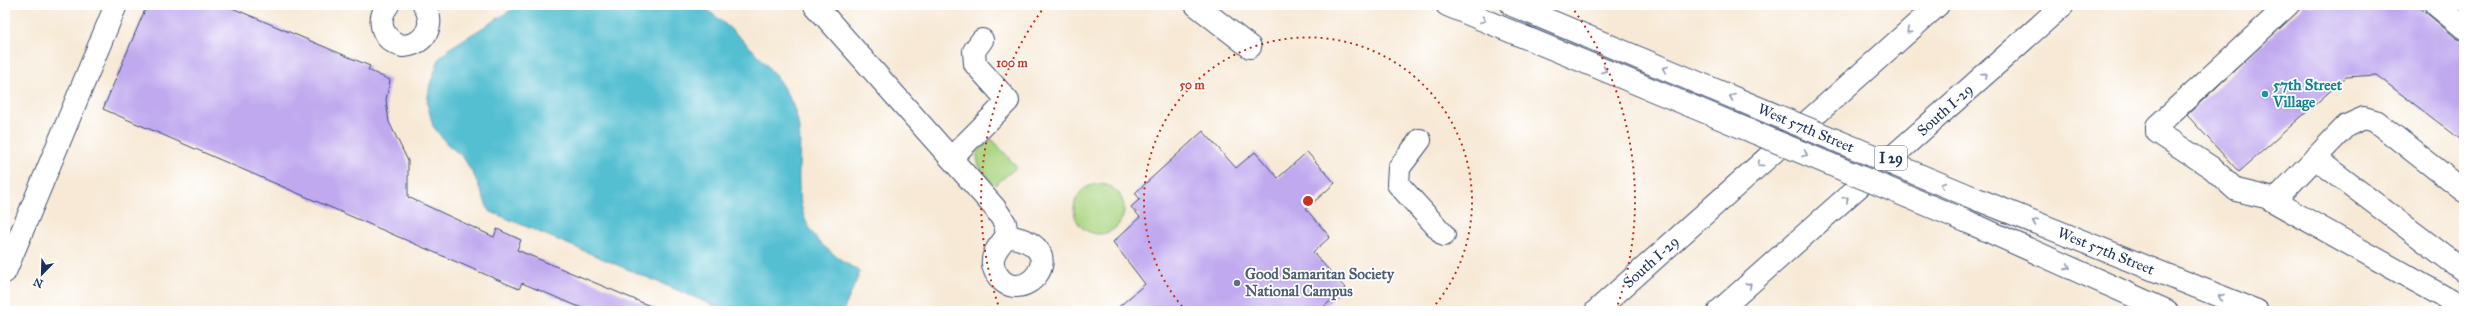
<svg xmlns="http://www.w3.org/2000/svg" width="2469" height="316" font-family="'IM FELL Great Primer',serif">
	<rect width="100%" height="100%" fill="#fff"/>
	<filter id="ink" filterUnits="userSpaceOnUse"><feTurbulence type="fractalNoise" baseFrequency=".025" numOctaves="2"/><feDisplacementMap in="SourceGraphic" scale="8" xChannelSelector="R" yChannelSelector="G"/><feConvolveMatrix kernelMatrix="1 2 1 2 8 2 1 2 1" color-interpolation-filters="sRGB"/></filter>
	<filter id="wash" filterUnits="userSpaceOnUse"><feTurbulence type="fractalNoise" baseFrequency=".012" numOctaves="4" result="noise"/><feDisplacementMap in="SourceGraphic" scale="16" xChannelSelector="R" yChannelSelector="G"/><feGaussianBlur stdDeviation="0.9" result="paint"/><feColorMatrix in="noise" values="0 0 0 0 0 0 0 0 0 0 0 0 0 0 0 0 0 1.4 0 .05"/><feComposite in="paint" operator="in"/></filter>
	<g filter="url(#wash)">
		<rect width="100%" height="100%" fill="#f7e9d6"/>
		<g fill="#abd682" stroke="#638270">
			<path d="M992 139 1017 167 995 185C985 175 976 168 977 152Z"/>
			<circle cx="1099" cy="209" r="25"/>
		</g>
		<path fill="#55bfd2" stroke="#387798" d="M519 5H701C734 30 781 71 795 111 801 128 800 146 799 165 797 225 810 241 860 272L843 311H727L489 211 475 177 463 157 447 144 433 126 427 103 430 84 439 59 450 48Z"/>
		<g id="blocks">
			<g fill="#c0a9ef">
				<path d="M147 5H225L370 66 368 70 390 80 386 100 389 122 408 161V197L494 237 497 229 521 240 517 250 662 311H589L522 283 519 289 103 109Z"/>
				<path d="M2304 5H2417L2456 38 2464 42V142L2376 75 2346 77 2239 172 2187 115Z"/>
				<path d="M1203 131 1236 168 1255 152 1278 178 1307 152 1335 183 1306 209 1330 237 1313 252 1345 288 1319 311H1114L1145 284 1113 242 1140 217 1131 207 1140 199 1135 193Z"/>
			</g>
		</g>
	</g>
	<g filter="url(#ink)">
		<use href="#blocks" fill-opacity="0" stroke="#3c4b70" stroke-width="1"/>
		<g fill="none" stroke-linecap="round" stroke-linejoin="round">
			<g stroke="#3c4b70" stroke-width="24">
				<g id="minor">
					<path d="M388 5C375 22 383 41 403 46 426 44 436 25 424 5"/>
					<path d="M815 5 995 208 1005 223 1007 236"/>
					<path d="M1196 5 1250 47"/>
					<path d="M2288 5 2157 126V132L2212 168 2236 190 2266 197 2464 308"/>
					<path d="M2436 5 2464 28"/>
					<path d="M1420 140 1399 168 1398 184 1444 235"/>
					<path d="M951 158 1008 101 975 64 974 51 982 40"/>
					<path d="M2315 158 2464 271"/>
					<path d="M2274 201 2346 126 2364 118 2375 121 2464 191"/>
					<path d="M1007 236C1081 247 1017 316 995 271 988 257 999 246 1007 236Z"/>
					<path d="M5 272 116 5"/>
				</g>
			</g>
			<g stroke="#3c4b70" stroke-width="24">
				<g id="major">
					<path d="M1447 5 1691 106"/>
					<path d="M1512 5 1701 84"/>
					<path d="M1979 200 2257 311"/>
					<path d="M1968 222 2167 311"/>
				</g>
			</g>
			<g stroke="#3c4b70" stroke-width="24">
				<g id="highway">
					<path d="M1596 311 1938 5"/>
					<path d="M1719 311 2063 5"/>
				</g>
			</g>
			<use href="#minor" stroke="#fff" stroke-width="22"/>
			<use href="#major" stroke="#fff" stroke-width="22"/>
			<use href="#highway" stroke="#fff" stroke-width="22"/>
			<g stroke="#3c4b70" stroke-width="24" stroke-linecap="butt">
				<g id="major-bridge">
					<path d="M1701 84 1979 200"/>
					<path d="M1691 106 1968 222"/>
				</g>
			</g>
			<use href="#major-bridge" stroke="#fff" stroke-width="22"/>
		</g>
		<defs><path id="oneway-chevron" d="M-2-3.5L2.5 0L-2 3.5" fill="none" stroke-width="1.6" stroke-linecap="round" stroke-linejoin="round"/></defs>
		<g stroke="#8d97ae">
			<use href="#oneway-chevron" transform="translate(1483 20) rotate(23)"/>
			<use href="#oneway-chevron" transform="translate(1909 31) rotate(138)"/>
			<use href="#oneway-chevron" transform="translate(1665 69) rotate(-157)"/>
			<use href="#oneway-chevron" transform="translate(1604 70) rotate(23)"/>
			<use href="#oneway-chevron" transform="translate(1984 75) rotate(-42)"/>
			<use href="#oneway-chevron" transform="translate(1732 97) rotate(-157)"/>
			<use href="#oneway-chevron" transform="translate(1805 154) rotate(23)"/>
			<use href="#oneway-chevron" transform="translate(1760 164) rotate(138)"/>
			<use href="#oneway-chevron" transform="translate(1943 185) rotate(-157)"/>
			<use href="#oneway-chevron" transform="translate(1846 199) rotate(-42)"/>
			<use href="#oneway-chevron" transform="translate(2035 222) rotate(-158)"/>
			<use href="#oneway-chevron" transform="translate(2068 267) rotate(24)"/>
			<use href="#oneway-chevron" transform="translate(1749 285) rotate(-42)"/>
			<use href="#oneway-chevron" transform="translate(2221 297) rotate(-158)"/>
		</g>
	</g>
	<g fill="none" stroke="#c8321e" stroke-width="2" stroke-dasharray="2 4">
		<path d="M1186 311A164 164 0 1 1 1430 311"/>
		<path d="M1000 310A327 327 0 0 1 1045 6M1571 6A327 327 0 0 1 1616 310"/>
	</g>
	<circle fill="#0f9aa8" stroke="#fff" stroke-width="1.5" cx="2265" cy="94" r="4"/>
	<circle fill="#5c6f8a" stroke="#fff" stroke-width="1.5" cx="1237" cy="283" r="4"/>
	<g text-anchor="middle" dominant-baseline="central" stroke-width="3.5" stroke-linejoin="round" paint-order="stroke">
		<rect fill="#fff" stroke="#5f6d8e" stroke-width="1" x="1875" y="146" width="32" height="24" rx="3"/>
		<g font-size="14" font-weight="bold" fill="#1b2f5e">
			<text x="1891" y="158">I 29</text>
		</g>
		<g font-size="15" font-weight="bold" fill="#0d838f" stroke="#fff" text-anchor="start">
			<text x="2273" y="85">57th Street<tspan x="2273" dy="17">Village</tspan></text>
		</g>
		<g font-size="15" fill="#1b2f5e" stroke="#fff">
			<text transform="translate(1945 110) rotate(-42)">South I-29</text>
			<text transform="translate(1806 128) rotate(23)">West 57th Street</text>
			<text transform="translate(2106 251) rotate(22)">West 57th Street</text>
			<text transform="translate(1651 262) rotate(-42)">South I-29</text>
		</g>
		<g font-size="15" font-weight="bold" fill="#4e5e75" stroke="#fff" text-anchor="start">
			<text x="1245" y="274">Good Samaritan Society<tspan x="1245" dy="17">National Campus</tspan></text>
		</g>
	</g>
	<circle cx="1308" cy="201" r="6" fill="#c8321e" stroke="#fff" stroke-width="2"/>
	<g font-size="12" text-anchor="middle" font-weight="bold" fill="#c8321e" stroke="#fff" stroke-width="3.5" stroke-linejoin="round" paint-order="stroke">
		<text x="1012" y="67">100 m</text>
		<text x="1192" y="89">50 m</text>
	</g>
	<rect width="2469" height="316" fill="none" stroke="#fff" stroke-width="20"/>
	<g transform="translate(42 274) rotate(203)" stroke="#ffffff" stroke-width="3" paint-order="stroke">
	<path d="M0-3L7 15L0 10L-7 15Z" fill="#1b2f5e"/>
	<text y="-6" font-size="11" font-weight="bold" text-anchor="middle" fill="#1b2f5e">N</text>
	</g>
</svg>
